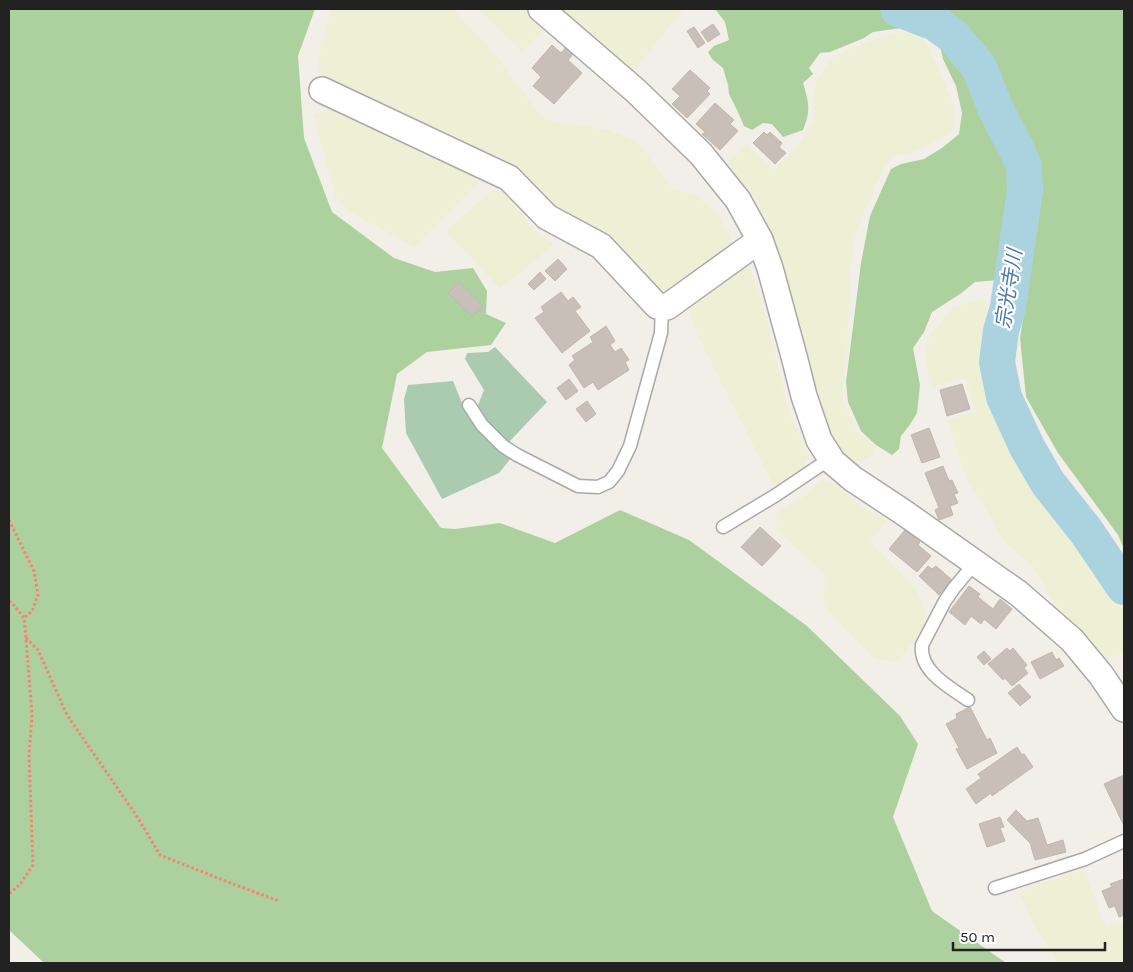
<svg xmlns="http://www.w3.org/2000/svg" width="1133" height="972" font-family="Karla,'Noto Sans JP',sans-serif">
	<rect width="100%" height="100%" fill="#f2efe9"/>
	<g fill="#eef0d5">
		<path d="M331 9H454L459 16 491 49 536 109 548 121 608 130 637 141 674 190 697 195 719 216 735 248 662 296 621 254 325 83 318 73 320 52Z"/>
		<path d="M477 9H530L548 27 522 51Z"/>
		<path d="M562 9H684L633 71Z"/>
		<path d="M899 32 920 33 927 44 954 104 953 128 948 135 922 148 907 154 894 156 883 169 854 237 853 253 850 271 847 351 843 384 844 403 858 432 876 447 874 455 854 464 842 453 833 439 822 411 801 330 772 240 753 196 727 163 747 144 774 170 798 145 815 117 812 95 817 79 834 56 869 41Z"/>
		<path d="M329 109 480 173 479 183 414 247 348 211 335 196 314 114Z"/>
		<path d="M493 190 505 192 529 224 541 236 554 244 520 274 500 288 447 234 448 229Z"/>
		<path d="M744 267 749 268 757 285 770 333 789 413 809 455 798 473 774 486 767 473 693 326 689 306Z"/>
		<path d="M983 298 986 303 991 356 999 395 1023 456 1124 600V652L1108 660 1054 603 1034 568 1002 539 984 504 968 483 947 420 975 412 966 378 932 387 925 362 928 338 953 307Z"/>
		<path d="M821 480 838 486 861 507 884 517 887 522 869 541 916 589 925 611V624L898 662 875 659 827 610 823 595 826 584 824 574 776 529 778 512 806 495Z"/>
		<path d="M1084 870 1106 928 1124 922V963H1058L1036 928 1020 895 1027 887Z"/>
	</g>
	<g fill="#add19e">
		<path d="M9 9H315L298 56 304 138 332 212 394 258 435 272 473 268 487 291 486 314 506 323 491 345 427 352 397 374 382 448 441 528 455 529 500 523 555 543 620 510 689 540 807 626 900 716 918 744 893 817 932 911 1006 963H44L9 930Z"/>
		<path d="M715 9H881L901 18 909 24V29L901 28 873 32 864 38 830 52 820 53 809 68 813 74 803 83C809 103 811 110 803 130L783 137 772 124 763 123 752 130 744 126 738 112 729 94 728 85 723 68 712 59 708 52 714 46 729 40 725 22Z"/>
		<path d="M930 9H1124V549L1118 535 1058 453 1026 397 1020 338 1043 189 1027 134 1009 99 993 62 953 22Z"/>
		<path d="M940 46 950 47 983 107 1002 145 1016 177 1008 234 1001 256 1002 276 999 280 975 282 960 294 932 312 924 332 913 348 920 385 917 413 909 426 901 436 899 449 892 455 876 445 861 431 848 402 846 382 861 263 870 216 891 169 901 164 924 159 942 148 959 134 962 113 956 86 943 59Z"/>
	</g>
	<g fill="#aacbaf">
		<path d="M495 347 547 402 507 444 494 432 478 409V405L484 390 465 359 467 353 488 352Z"/>
		<path d="M453 381 464 408 511 458 499 473 442 499 406 433 404 399 408 385Z"/>
	</g>
	<g fill="none" stroke-linecap="round" stroke-linejoin="round">
		<path stroke="#aad3df" stroke-width="36" d="M898 9 935 23 953 36 979 67 996 110 1016 148 1024 166 1025 190 1008 307 1001 331 997 362 1004 397 1027 447 1048 483 1086 531 1124 587"/>
	</g>
	<g fill="#c7bfb8" stroke="#c4b6ab">
		<path d="M713 24 720 34 708 42 701 32Z"/>
		<path d="M694 27 705 43 698 48 687 31Z"/>
		<path d="M552 45 561 53 567 46 574 53 568 60 582 73 554 104 533 86 541 77 532 68Z"/>
		<path d="M690 70 710 88 707 91 710 94 687 118 672 104 680 96 672 89Z"/>
		<path d="M715 103 734 120 730 124 738 131 720 150 702 134 705 132 696 124Z"/>
		<path d="M764 132 767 135 770 132 782 143 779 147 786 153 775 164 753 143Z"/>
		<path d="M558 259 567 269 555 281 545 271Z"/>
		<path d="M540 272 546 279 534 290 528 284Z"/>
		<path d="M459 282 483 306 472 316 448 293Z"/>
		<path d="M561 292 568 301 573 297 581 307 575 311 590 331 562 353 535 318 544 312 541 307Z"/>
		<path d="M606 326 615 341 610 345 615 352 621 348 629 360 625 362 629 370 598 390 593 382 584 388 569 365 575 360 572 356 593 342 590 337Z"/>
		<path d="M569 379 578 391 566 400 557 388Z"/>
		<path d="M962 384 970 409 947 416 940 390Z"/>
		<path d="M587 401 596 414 586 422 576 409Z"/>
		<path d="M929 428 940 457 922 463 911 435Z"/>
		<path d="M943 466 949 481 952 480 958 493 954 494 958 503 950 506 953 515 939 520 935 510 939 508 925 473Z"/>
		<path d="M760 527 781 546 762 566 741 547Z"/>
		<path d="M905 530 920 542 918 545 931 556 917 572 889 549Z"/>
		<path d="M928 566 932 569 936 566 952 580 939 595 919 576Z"/>
		<path d="M969 586 980 594 978 597 993 609 1000 599 1012 609 996 629 984 619 981 624 971 616 965 625 949 612Z"/>
		<path d="M1007 648 1010 651 1013 648 1027 665 1024 668 1028 673 1012 686 1005 678 1003 680 988 664Z"/>
		<path d="M984 651 991 659 984 665 977 657Z"/>
		<path d="M1052 652 1056 660 1059 658 1064 666 1040 679 1031 662Z"/>
		<path d="M1019 684 1031 697 1020 706 1008 693Z"/>
		<path d="M970 707 987 740 990 738 997 753 967 769 956 749 959 748 946 724 957 718 956 714Z"/>
		<path d="M1017 747 1022 755 1024 754 1033 767 992 796 991 793 976 804 966 789 981 778 978 774Z"/>
		<path d="M1124 775V826L1104 784Z"/>
		<path d="M1016 810 1027 821 1038 818 1047 845 1063 840 1066 852 1035 860 1030 843 1007 820Z"/>
		<path d="M1000 817 1004 827 1000 828 1005 841 987 847 979 824Z"/>
		<path d="M1124 879V915L1119 917 1115 906 1109 908 1102 891 1112 887 1110 884Z"/>
	</g>
	<g fill="none" stroke-linecap="round" stroke-linejoin="round">
		<g stroke="#a9a9a9" stroke-width="15">
			<g id="lane">
				<path d="M469 405 482 425 503 446 517 455 578 486 598 487 609 482 618 471 630 446 661 333 662 306"/>
				<path d="M723 527 776 495 831 458"/>
				<path d="M968 700C949 687 919 671 922 645L945 601 954 588 975 563"/>
				<path d="M995 888 1085 859 1124 841"/>
			</g>
		</g>
		<g stroke="#a9a9a9" stroke-width="28">
			<g id="street">
				<path d="M541 9 636 91 701 154 738 200 760 240 770 268 795 360 804 396 819 440 833 462 853 479 903 512 1018 593 1072 640 1101 675 1124 709"/>
				<path d="M322 90 509 178 547 217 601 246 657 306 667 307 760 240"/>
			</g>
		</g>
		<g stroke="#fa8072" stroke-width="3" stroke-dasharray="2.5 2.5" stroke-linecap="butt">
			<path d="M9 520 34 571 38 595 32 611 24 618"/>
			<path d="M9 601 12 603 24 618 26 638 32 715 29 755 33 865 21 883 9 894"/>
			<path d="M26 638 38 650 67 715 138 818 160 855 233 884 279 901"/>
		</g>
		<use href="#lane" stroke="#fff" stroke-width="12"/>
		<use href="#street" stroke="#fff" stroke-width="25"/>
	</g>
	<g text-anchor="middle" dominant-baseline="central" stroke-width="4.5" stroke-linejoin="round" paint-order="stroke">
		<g font-size="20" font-style="italic" fill="#4a7aab" stroke="#fff">
			<text transform="translate(1009 289) rotate(-81)">宗光寺川</text>
		</g>
	</g>
	<rect width="1133" height="972" fill="none" stroke="#222222" stroke-width="20"/>
	<path d="M953 942v8h152v-8" fill="none" stroke="#222222" stroke-width="2.5"/>
	<text x="960" y="942" font-size="15" fill="#222222" stroke="#ffffff" stroke-width="4" paint-order="stroke">50 m</text>
</svg>
